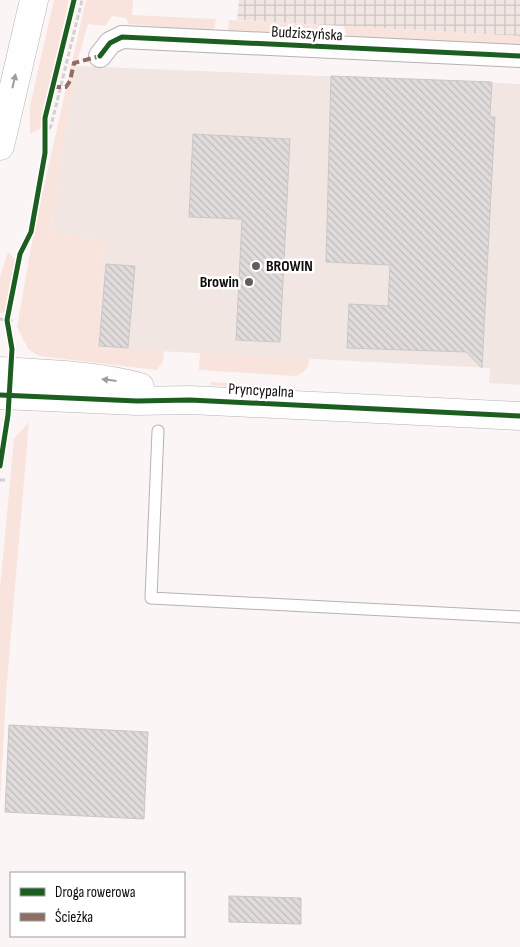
<svg xmlns="http://www.w3.org/2000/svg" width="520" height="947" font-family="'Sofia Sans Condensed',sans-serif">
	<defs>
		<pattern id="industrial-grid" width="8" height="8" patternUnits="userSpaceOnUse" patternTransform="scale(1.25)"><rect width="8" height="8" fill="#f2e6e3"/><path d="M0 4h8M4 0v8" fill="none" stroke="#cec4c1"/></pattern>
		<pattern id="building-back-hatch" width="6" height="6" patternUnits="userSpaceOnUse" patternTransform="scale(1.25)"><rect width="6" height="6" fill="#e0dcdb"/><path d="M-1 5l2 2M0 0l6 6M5-1l2 2" fill="none" stroke="#bfbbbb"/></pattern>
	</defs>
	<rect width="100%" height="100%" fill="#fbf6f5"/>
	<path fill="#f2e6e3" d="M76 66 520 84V385L489 383 490 368 99 348 103 240 50 233Z"/>
	<path fill="url(#industrial-grid)" d="M239 0H520V36L237 20Z"/>
	<g fill="#f9e3dd">
		<path d="M54 0H69L40 129 30 134V106Z"/>
		<path d="M86 0H133L132 15 216 19 214 31 129 24 126 18 112 16 105 26 88 24 76 66 50 233 103 240 99 348 164 350 163 361 157 370 39 356 28 349 17 327 34 231Z"/>
		<path d="M229 20 320 25 315 33 305 34 228 31Z"/>
		<path d="M344 26 520 36V45L353 38 346 34Z"/>
		<path d="M8 252 15 260 5 313H0V277Z"/>
		<path d="M200 353 310 358C309 368 305 372 296 376L199 370Z"/>
		<path d="M211 382 295 387V395L211 385Z"/>
		<path d="M29 422 6 694 0 804V589L14 439Z"/>
	</g>
	<g fill="url(#building-back-hatch)" stroke="#cbc7c7">
		<path d="M331 76 492 82 490 117H495L482 368 466 352 347 348 349 304 388 306 390 265 326 262Z"/>
		<path d="M193 134 290 139 280 342 236 340 242 219 189 217Z"/>
		<path d="M106 264 135 266 128 348 99 346Z"/>
		<path d="M9 725 148 732 144 819 5 812Z"/>
		<path d="M229 896 301 898V924L229 922Z"/>
	</g>
	<g fill="none" stroke-linecap="round" stroke-linejoin="round">
		<g stroke="#b6b2b1" stroke-width="13">
			<path id="lane" d="M158 431 151 598 520 617"/>
		</g>
		<g stroke="#b6b2b1" stroke-width="24">
			<path id="street" d="M100 56 110 43 122 37 520 56"/>
		</g>
		<g stroke="#b6b2b1" stroke-width="29">
			<g id="secondary">
				<path d="M0 371C47 374 95 375 140 387"/>
				<path d="M0 395 137 401 190 400 520 416"/>
			</g>
		</g>
		<g stroke="#b6b2b1" stroke-width="29">
			<path id="primary" d="M0 146 34 0"/>
		</g>
		<g stroke="#d3d1d0" stroke-width="3" stroke-dasharray="5 2.5" stroke-linecap="butt">
			<path d="M45 135 51 126 82 0"/>
			<path d="M0 319 13 321"/>
			<path d="M0 480H6"/>
		</g>
		<use href="#lane" stroke="#fefefe" stroke-width="11"/>
		<use href="#street" stroke="#fefefe" stroke-width="22"/>
		<use href="#secondary" stroke="#fefefe" stroke-width="28"/>
		<use href="#primary" stroke="#fefefe" stroke-width="28"/>
		<path stroke="#8d6e63" stroke-width="4" stroke-dasharray="8 4" stroke-linecap="butt" d="M53 87H66L70 81 74 63 100 56"/>
		<g stroke="#fff" stroke-width="8">
			<g id="cycleway">
				<path d="M100 56 110 43 122 37 520 56"/>
				<path d="M0 395 137 401 190 400 520 416"/>
				<path d="M0 466 8 415 12 349 7 320 20 254 31 232 45 153V118L74 0"/>
			</g>
		</g>
		<use href="#cycleway" stroke="#1b5e20" stroke-width="5"/>
	</g>
	<defs><path id="oneway-solid" d="M-6-.8H1V-3.2L6.5 0L1 3.2V.8H-6Z" transform="scale(1.25)"/></defs>
	<g fill="#9e9d9c">
		<use href="#oneway-solid" transform="translate(14 81) rotate(-77)"/>
		<use href="#oneway-solid" transform="translate(109 380) rotate(-173)"/>
	</g>
	<g fill="#615d5c" stroke="#fff" stroke-width="2">
		<circle cx="256" cy="266" r="5"/>
		<circle cx="249" cy="282" r="5"/>
	</g>
	<g text-anchor="middle" dominant-baseline="central" stroke-width="5" stroke-linejoin="round" paint-order="stroke">
		<g font-size="16" fill="#0e0b0a" stroke="#fff">
			<text transform="translate(307 34) rotate(3)">Budziszyńska</text>
			<text transform="translate(261 391) rotate(3)">Pryncypalna</text>
		</g>
		<g font-size="16" font-weight="bold" fill="#0e0b0a" stroke="#fff" text-anchor="start">
			<text x="266" y="266">BROWIN</text>
			<text x="239" y="282" text-anchor="end">Browin</text>
		</g>
	</g>
	<rect x="10" y="872" width="175" height="65" fill="#ffffff" stroke="#9f9d9d"/>
	<rect x="20" y="888" width="25" height="8" fill="#1b5e20" stroke="#9f9d9d"/>
	<text x="55" y="897" font-size="15" fill="#0e0b0a">Droga rowerowa</text>
	<rect x="20" y="913" width="25" height="8" fill="#8d6e63" stroke="#9f9d9d"/>
	<text x="55" y="922" font-size="15" fill="#0e0b0a">Ścieżka</text>
</svg>
